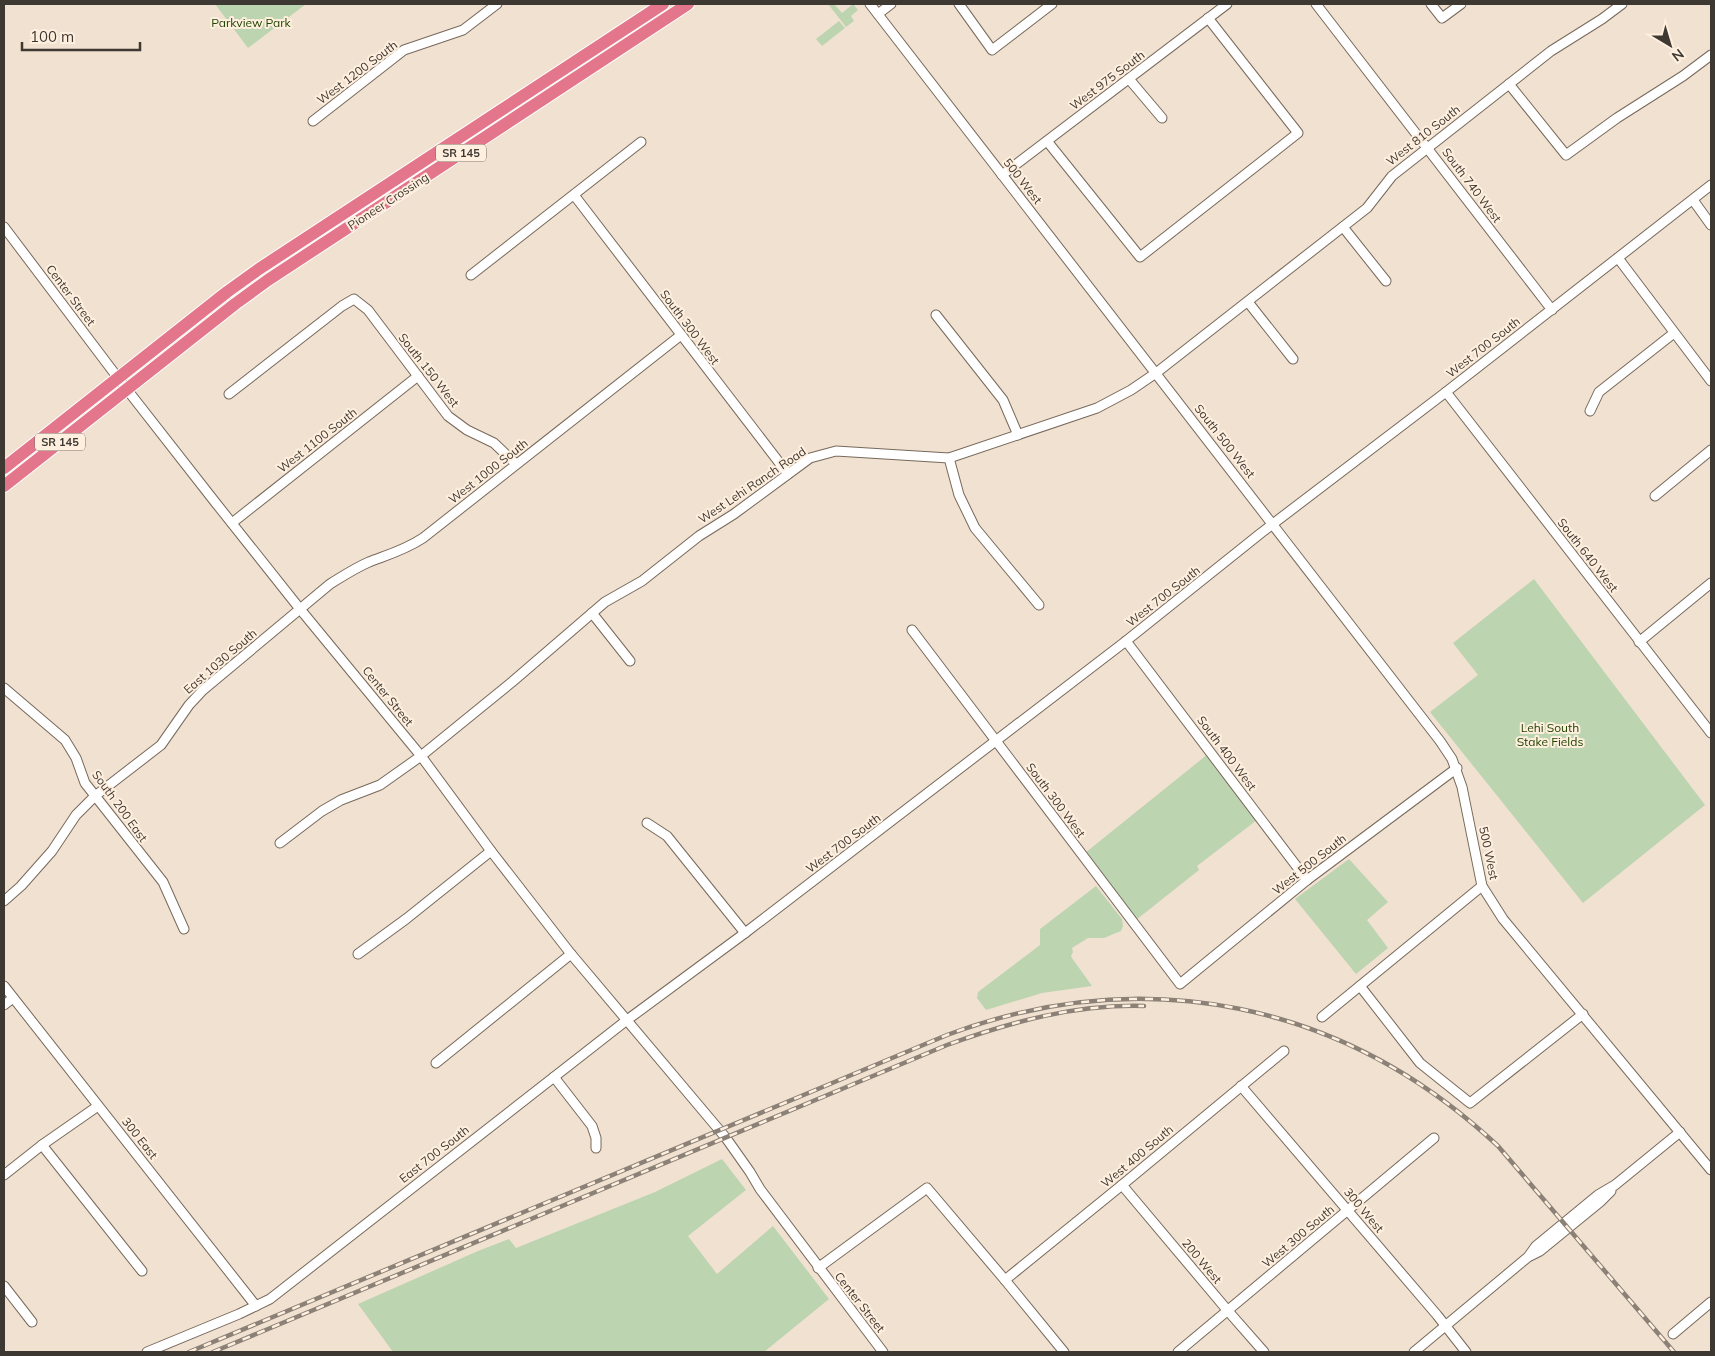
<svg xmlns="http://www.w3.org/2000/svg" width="1715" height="1356" font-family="Mulish,sans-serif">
	<rect width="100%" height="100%" fill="#f1e1d1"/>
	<g fill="#bdd4b1">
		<path d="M215 4H306L248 48Z"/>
		<path d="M828 4H834L842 13 853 4 858 10 851 16 854 21 846 27Z"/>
		<path d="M839 21 845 28 822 46 816 39Z"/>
		<path d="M1534 579 1705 805 1583 903 1430 712 1478 675 1453 643Z"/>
		<path d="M1208 754 1257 820 1197 866 1199 870 1136 920 1085 853Z"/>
		<path d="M1349 859 1388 902 1367 920 1388 948 1356 974 1295 899Z"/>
		<path d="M1096 886 1122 919 1123 926 1121 931 1104 938H1088L1072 948 1073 952 1071 956 1072 958 1092 986 1042 993 986 1010 977 998 978 992 1040 945V929Z"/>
		<path d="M722 1159 746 1190 688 1236 717 1274 773 1226 829 1299 764 1352H393L358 1304 478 1251 509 1239 516 1248 655 1192Z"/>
	</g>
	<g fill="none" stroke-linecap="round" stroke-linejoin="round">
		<g stroke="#77695b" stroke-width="11">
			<g id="minor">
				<path d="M870 4 1440 741 1452 759 1462 787 1482 886 1503 919 1711 1170"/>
				<path d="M959 4 992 50 1052 4"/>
				<path d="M1316 4 1552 310"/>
				<path d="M1431 4 1442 18 1461 4"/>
				<path d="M878 14 891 4"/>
				<path d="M1129 79 1162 118"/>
				<path d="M1509 84 1566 155 1617 118 1683 76 1711 55"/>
				<path d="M313 121 404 50 463 30 497 4"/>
				<path d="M1047 141 1140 257 1298 133 1208 18"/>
				<path d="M1002 175 1227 4"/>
				<path d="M574 195 788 474"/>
				<path d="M1693 200 1711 225"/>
				<path d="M4 227 118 378 215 502 300 609 421 756 491 851 571 954 726 1138 750 1172 760 1189 883 1352"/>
				<path d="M1343 227 1386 281"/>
				<path d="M1618 258 1711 381"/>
				<path d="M471 275 641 142"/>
				<path d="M1248 302 1293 359"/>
				<path d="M936 315 1003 400 1018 435"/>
				<path d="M1446 392 1711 733"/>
				<path d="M229 394 342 306 354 299 368 310 448 416 467 430 494 443 516 464"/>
				<path d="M1590 411 1599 392 1674 333"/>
				<path d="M949 458 959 495 975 528 1039 605"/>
				<path d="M1655 496 1711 450"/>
				<path d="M232 523 418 376"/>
				<path d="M592 613 630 661"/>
				<path d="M912 630 1180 984 1307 880 1457 768"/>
				<path d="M1126 641 1307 880"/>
				<path d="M1639 642 1711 583"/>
				<path d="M4 688 65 740 76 758 85 783 163 882 184 929"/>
				<path d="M647 823 667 836 745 933"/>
				<path d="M280 843 322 811 341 800 380 785 421 756 512 682 605 602 642 581 699 536 734 514 810 458 836 451 949 458 1097 408 1131 390 1156 373 1367 208 1392 176 1551 51 1602 19 1622 4"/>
				<path d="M4 901 21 886 52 851 76 815 95 796 161 745 189 705 203 690 330 584C343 576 355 568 369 562 387 555 405 550 423 538L681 335"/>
				<path d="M358 954 406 919 491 851"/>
				<path d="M4 986 256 1306"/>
				<path d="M1360 986 1420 1063 1470 1103 1583 1014"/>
				<path d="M4 1005 13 998"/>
				<path d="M1322 1017 1482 886"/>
				<path d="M436 1063 571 954"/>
				<path d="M554 1077 592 1126 596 1138V1148"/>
				<path d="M1241 1086 1437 1315 1466 1352"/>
				<path d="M42 1145 142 1271"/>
				<path d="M4 1175 42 1145 98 1106"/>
				<path d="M1122 1185 1228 1311 1264 1352"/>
				<path d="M1530 1256 1540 1251 1600 1202 1611 1191"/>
				<path d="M818 1268 927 1188 1005 1280 1064 1352"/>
				<path d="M1005 1280 1122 1185 1284 1051"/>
				<path d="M4 1286 32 1322"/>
				<path d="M1673 1334 1711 1302"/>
				<path d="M147 1352 239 1314 270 1299 627 1020 745 933 1126 641 1261 533 1446 392 1711 185"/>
				<path d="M1178 1352 1434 1138"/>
				<path d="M1414 1352 1528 1257 1536 1246 1598 1195 1615 1185 1680 1132"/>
			</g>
		</g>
		<g stroke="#fff" stroke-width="14">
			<g id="highway">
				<path d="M4 468 227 292 259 269 663 4"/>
				<path d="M4 486 235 304 268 280 688 4"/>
			</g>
		</g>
		<use href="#minor" stroke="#fff" stroke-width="9"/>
		<use href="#highway" stroke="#e4768b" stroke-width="12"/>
		<g stroke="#8b8177" stroke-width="4.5">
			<g id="rail">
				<path d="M189 1352 947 1035C1145 961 1344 1002 1498 1146L1674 1352"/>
				<path d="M213 1352 947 1045C1010 1022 1076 1004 1144 1006"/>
			</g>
		</g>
		<use href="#rail" stroke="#ffefde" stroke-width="2.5" stroke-dasharray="8" stroke-linecap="butt"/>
	</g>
	<g text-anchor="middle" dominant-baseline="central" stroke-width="4" stroke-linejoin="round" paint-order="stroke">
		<g fill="#ffefde" stroke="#786f66" stroke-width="1">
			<rect x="436" y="144.5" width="50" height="17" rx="4"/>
			<rect x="35" y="433.5" width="50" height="17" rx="4"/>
		</g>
		<g font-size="11" font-weight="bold" fill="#3e3832">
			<text x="461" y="153">SR 145</text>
			<text x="60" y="442">SR 145</text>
		</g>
		<g font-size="12" fill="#204400" stroke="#ffefde">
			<text x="251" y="22">Parkview Park</text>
			<text x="1550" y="727">Lehi South<tspan x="1550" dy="14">Stake Fields</tspan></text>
		</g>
		<g font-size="12" fill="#3e3832" stroke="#ffefde">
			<text transform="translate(357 72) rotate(-37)">West 1200 South</text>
			<text transform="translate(1107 80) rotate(-37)">West 975 South</text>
			<text transform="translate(1423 135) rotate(-38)">West 810 South</text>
			<text transform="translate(1023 181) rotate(52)">500 West</text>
			<text transform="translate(1472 185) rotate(53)">South 740 West</text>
			<text transform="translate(388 201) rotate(-33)">Pioneer Crossing</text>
			<text transform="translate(71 295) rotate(53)">Center Street</text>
			<text transform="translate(690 327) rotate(53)">South 300 West</text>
			<text transform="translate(1483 347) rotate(-38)">West 700 South</text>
			<text transform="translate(429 370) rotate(52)">South 150 West</text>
			<text transform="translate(317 440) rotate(-38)">West 1100 South</text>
			<text transform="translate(1225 441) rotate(52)">South 500 West</text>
			<text transform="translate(488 471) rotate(-38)">West 1000 South</text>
			<text transform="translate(752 485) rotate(-34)">West Lehi Ranch Road</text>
			<text transform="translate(1588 555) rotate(52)">South 640 West</text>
			<text transform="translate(1163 596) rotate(-38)">West 700 South</text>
			<text transform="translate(220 661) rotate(-41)">East 1030 South</text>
			<text transform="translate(388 696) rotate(51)">Center Street</text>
			<text transform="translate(1227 753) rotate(53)">South 400 West</text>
			<text transform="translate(1056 800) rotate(53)">South 300 West</text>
			<text transform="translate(120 806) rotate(54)">South 200 East</text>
			<text transform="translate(843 843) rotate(-37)">West 700 South</text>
			<text transform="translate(1489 853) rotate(78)">500 West</text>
			<text transform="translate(1309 864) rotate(-38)">West 500 South</text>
			<text transform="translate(140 1138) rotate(52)">300 East</text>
			<text transform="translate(434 1154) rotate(-38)">East 700 South</text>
			<text transform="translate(1137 1156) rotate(-40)">West 400 South</text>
			<text transform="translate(1364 1210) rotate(50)">300 West</text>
			<text transform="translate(1298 1236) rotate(-40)">West 300 South</text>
			<text transform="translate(1202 1261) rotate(50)">200 West</text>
			<text transform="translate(860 1302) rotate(52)">Center Street</text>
		</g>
	</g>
	<rect width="1715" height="1356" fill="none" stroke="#3e3832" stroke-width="10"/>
	<g transform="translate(1670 45) rotate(142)" stroke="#ffefde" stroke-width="4" paint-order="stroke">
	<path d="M0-4L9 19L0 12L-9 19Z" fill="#3e3832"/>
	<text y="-8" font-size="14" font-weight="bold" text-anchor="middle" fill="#3e3832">N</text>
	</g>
	<path d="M22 42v8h118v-8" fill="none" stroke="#3e3832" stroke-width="2.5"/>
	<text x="30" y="42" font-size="15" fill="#3e3832" stroke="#ffefde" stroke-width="4" paint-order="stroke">100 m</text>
</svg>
